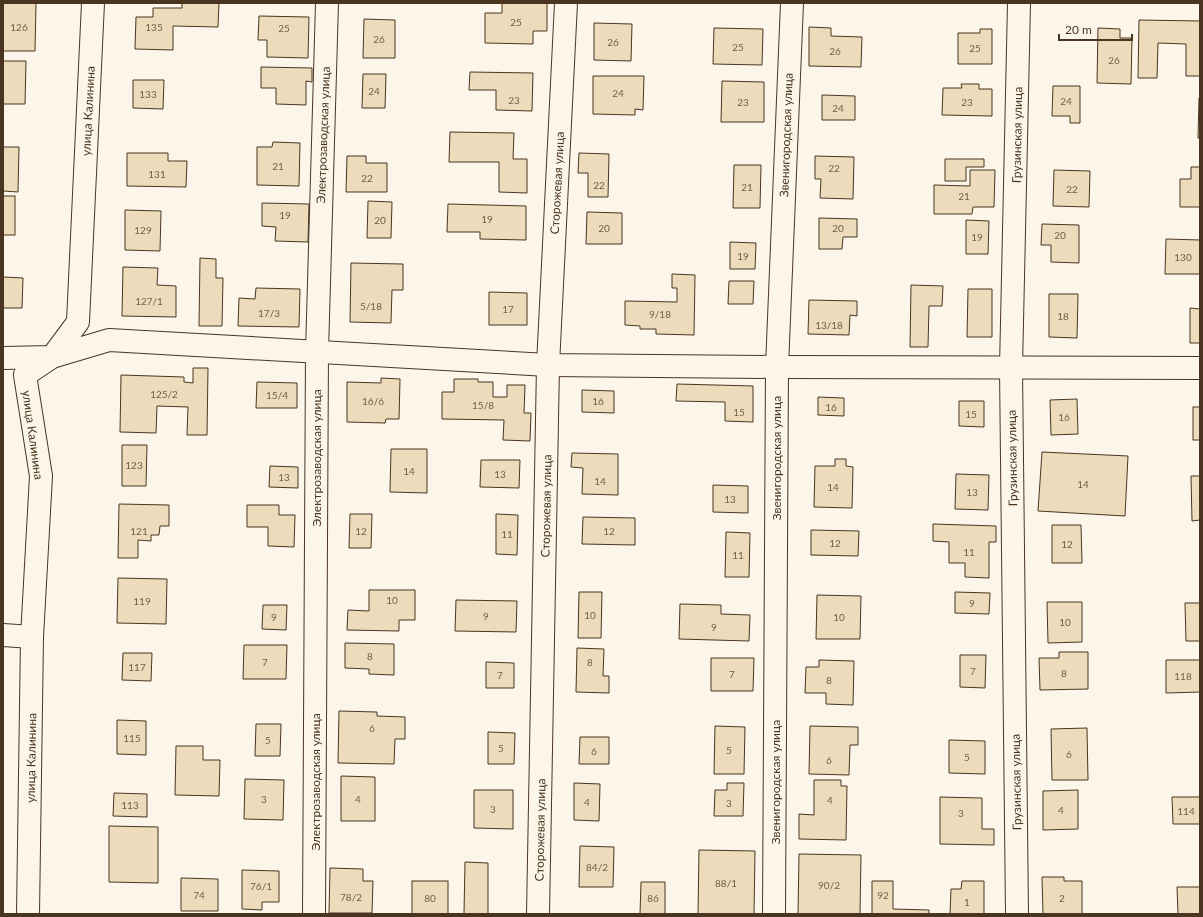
<svg xmlns="http://www.w3.org/2000/svg" width="1203" height="917" font-family="Lato,sans-serif">
	<rect width="100%" height="100%" fill="#fbf6e9"/>
	<g fill="#ecdcbc" stroke="#4a3520">
		<path d="M3 3H36L35 51H3Z"/>
		<path d="M182 3H219L218 27 173 26V50L135 49 136 17H153V8H182Z"/>
		<path d="M502 3H547V31H533V44L485 43V13H502Z"/>
		<path d="M259 16 309 17 308 58 267 57V40H258Z"/>
		<path d="M364 19 395 20V58H363Z"/>
		<path d="M1139 20 1200 21V76H1186V44L1158 43 1157 78H1138Z"/>
		<path d="M594 23 632 24 631 61 594 60Z"/>
		<path d="M809 27 831 28V36L862 37 861 67 809 66Z"/>
		<path d="M714 28 763 29 762 65 713 64Z"/>
		<path d="M1098 28 1120 29V38H1132L1131 84 1097 83Z"/>
		<path d="M980 29H992V64H958V33H980Z"/>
		<path d="M3 61H26L25 104H3Z"/>
		<path d="M261 67 312 68V82L306 81V105L276 104V88H261Z"/>
		<path d="M470 72 533 73 532 111 496 110V90H469Z"/>
		<path d="M363 74H386L385 108H362Z"/>
		<path d="M593 76H644L643 110 635 109V115L593 114Z"/>
		<path d="M133 80H164L163 109 133 108Z"/>
		<path d="M722 81 764 82V122H721Z"/>
		<path d="M961 84H979V89H992V116L942 115 943 88H962Z"/>
		<path d="M1053 86H1080V123H1070V116H1052Z"/>
		<path d="M822 95 855 96V120H822Z"/>
		<path d="M1199 98H1200V138H1198Z"/>
		<path d="M450 132 514 133 513 159H527V193L499 192V162H449Z"/>
		<path d="M273 142 300 143 299 186 257 185V147H272Z"/>
		<path d="M3 147H19L18 192 3 191Z"/>
		<path d="M127 153H168V161H187L186 187 127 186Z"/>
		<path d="M579 153 609 154 608 197H588V173H578Z"/>
		<path d="M347 156H366V163H387V192H346Z"/>
		<path d="M815 156 854 157 853 199 820 198 821 179H815Z"/>
		<path d="M945 159H984V167H966V181H945Z"/>
		<path d="M734 165H761L760 208H733Z"/>
		<path d="M1191 167H1200V207H1180V179H1191Z"/>
		<path d="M970 170H995L994 207H973L972 214H934V185L970 186Z"/>
		<path d="M1054 170 1090 171 1089 207 1053 206Z"/>
		<rect x="3" y="196" width="12" height="39"/>
		<path d="M368 201 392 202 391 238H367Z"/>
		<path d="M262 203 309 204 308 242 275 241 276 227 262 226Z"/>
		<path d="M448 204 526 206V240L480 239V232H447Z"/>
		<path d="M125 210 161 211 160 251 125 250Z"/>
		<path d="M587 212 622 213V244H586Z"/>
		<path d="M819 218 857 219V237H843L842 249H819Z"/>
		<path d="M966 220 989 221 988 254H966Z"/>
		<path d="M1042 224 1079 225V263L1051 262V245H1041Z"/>
		<path d="M1166 239 1200 240V274H1165Z"/>
		<path d="M730 242 756 243 755 269H730Z"/>
		<path d="M200 258 216 259V278H223L222 326H199Z"/>
		<path d="M351 263 403 264V290H392L391 323 350 322Z"/>
		<path d="M123 267 158 268 157 285 176 286V317L122 316Z"/>
		<path d="M672 274 695 275 694 335 656 334V329H640V326L625 325V301L677 302V288H672Z"/>
		<path d="M3 277 23 278 22 308H3Z"/>
		<path d="M729 281H754L753 304H728Z"/>
		<path d="M911 285 943 286 942 306H929L928 347H910Z"/>
		<path d="M256 288 300 289 299 327 238 326 239 298 255 299Z"/>
		<path d="M968 289H992V337H967Z"/>
		<path d="M489 292 527 293V325H489Z"/>
		<path d="M1049 294H1078L1077 338 1049 337Z"/>
		<path d="M809 300 857 301V316L850 315 849 335 808 334Z"/>
		<path d="M1190 308 1200 309V343H1190Z"/>
		<path d="M193 368H208L207 435H187L188 407 157 406 156 433 120 432 121 375 184 377V382L193 383Z"/>
		<path d="M381 378 400 379 399 419H386L385 423 347 422V382L381 383Z"/>
		<path d="M454 379H478V382H493V397H507V385H525L524 413H531L530 441 503 440 504 420 442 419V392H454Z"/>
		<path d="M257 382 297 383V408H256Z"/>
		<path d="M677 384 753 386V422L725 421V402L676 401Z"/>
		<path d="M582 390 614 391V413L582 412Z"/>
		<path d="M818 397 844 398V416L818 415Z"/>
		<path d="M1077 399 1078 434 1051 435 1050 400Z"/>
		<path d="M959 401H984V427L959 426Z"/>
		<rect x="1193" y="407" width="7" height="33"/>
		<path d="M122 445H147L146 486H122Z"/>
		<path d="M391 449H427V493L390 492Z"/>
		<path d="M1042 452 1128 456 1125 516 1038 511Z"/>
		<path d="M572 453 618 454V495L582 494 583 468 571 467Z"/>
		<path d="M835 459H846V466L853 467 852 508 814 507 815 466H835Z"/>
		<path d="M481 460H520L519 488 480 487Z"/>
		<path d="M270 466 298 467V488L269 487Z"/>
		<path d="M956 474 989 475 988 510 955 509Z"/>
		<path d="M1191 476H1200V520L1192 521Z"/>
		<path d="M713 485 748 486V513L713 512Z"/>
		<path d="M119 504 169 505V526H160L159 535H151V541L138 540V558H118Z"/>
		<path d="M247 505H279V515H295L294 547 268 546V527H247Z"/>
		<path d="M350 514H372L371 548H349Z"/>
		<path d="M496 514 518 515 517 555 496 554Z"/>
		<path d="M583 517 635 518V545L582 544Z"/>
		<path d="M933 524 996 526V542H989V578L965 577V563H949V542L933 541Z"/>
		<path d="M1052 525H1081L1082 563H1052Z"/>
		<path d="M811 530 859 531 858 556 811 555Z"/>
		<path d="M726 532 750 533 749 577H725Z"/>
		<path d="M118 578 167 579 166 624 117 623Z"/>
		<path d="M369 590H415V620H399V631L347 630 348 610 369 611Z"/>
		<path d="M579 592H602L601 638H578Z"/>
		<path d="M955 592 990 593 989 614 955 613Z"/>
		<path d="M817 595 861 596 860 639H816Z"/>
		<path d="M456 600 517 601 516 632 455 631Z"/>
		<path d="M1047 602H1082V642L1048 643Z"/>
		<path d="M1185 603H1200V641H1186Z"/>
		<path d="M680 604 721 605V614L750 615 749 641 679 639Z"/>
		<path d="M263 605H287L286 630 262 629Z"/>
		<path d="M345 643 394 644V675L369 674V669L345 668Z"/>
		<path d="M244 645H287L286 679H243Z"/>
		<path d="M577 648 604 649 603 676H609V693L576 692Z"/>
		<path d="M1059 652H1088V689L1040 690 1039 658H1059Z"/>
		<path d="M123 653H152L151 681 122 680Z"/>
		<path d="M960 655H986L985 688 960 687Z"/>
		<path d="M711 658H754L753 691H711Z"/>
		<path d="M819 660 854 661 853 705 826 704V693H805L806 667H819Z"/>
		<path d="M1166 660H1200V692L1166 693Z"/>
		<path d="M486 662 514 663V688H486Z"/>
		<path d="M339 711 377 712V716L405 717V739H395L394 764 338 763Z"/>
		<path d="M117 720 146 721V755L117 754Z"/>
		<path d="M256 724H281L280 756H255Z"/>
		<path d="M715 726 745 727 744 774H714Z"/>
		<path d="M810 726 858 727V745H850L849 775 809 774Z"/>
		<path d="M1087 728 1088 780H1052L1051 729Z"/>
		<path d="M488 732 515 733 514 764H488Z"/>
		<path d="M580 737H609V764H579Z"/>
		<path d="M949 740 985 741V774L949 773Z"/>
		<path d="M176 746H203V760H220L219 796 175 795Z"/>
		<path d="M341 776 375 777V821H341Z"/>
		<path d="M245 779 284 780 283 820 244 819Z"/>
		<path d="M814 780H841V786H847L846 840 799 839V814L814 815Z"/>
		<path d="M574 783 600 784 599 821 574 820Z"/>
		<path d="M727 783H744L743 816H714L715 790H727Z"/>
		<path d="M474 790H513V829L474 828Z"/>
		<path d="M1078 790V829L1043 830V791Z"/>
		<path d="M114 793 147 794V817L113 816Z"/>
		<path d="M940 797 982 798V829H994V845L940 844Z"/>
		<path d="M1172 797H1200V824H1173Z"/>
		<path d="M109 826 158 827V883L109 882Z"/>
		<path d="M580 846 614 847 613 887H579Z"/>
		<path d="M699 850 755 851 754 914H698Z"/>
		<path d="M799 854 861 855 860 914H798Z"/>
		<path d="M465 862 488 863V914H464Z"/>
		<path d="M330 868 363 869V881H373L372 913H329Z"/>
		<path d="M242 870 279 871V902H262V910L242 909Z"/>
		<path d="M1042 877H1064V881H1082V914H1043Z"/>
		<path d="M181 878 218 879V911H181Z"/>
		<rect x="412" y="881" width="36" height="33"/>
		<path d="M872 881H893V909L929 910V914H872Z"/>
		<path d="M962 881H984V914H950L951 889H961Z"/>
		<path d="M641 882H665V914H640Z"/>
		<path d="M1177 887H1200V914H1178Z"/>
	</g>
	<g fill="none" stroke-linecap="round" stroke-linejoin="round">
		<g stroke="#4a3520" stroke-width="24">
			<g id="minor">
				<path d="M3 358 52 357 109 340 548 365 777 367 1200 368"/>
				<path d="M3 635 32 637"/>
				<path d="M28 914 32 637 41 476 25 375 52 357 78 322 93 3"/>
				<path d="M314 914 317 352 327 3"/>
				<path d="M538 914 548 365 566 3"/>
				<path d="M774 914 777 367 792 3"/>
				<path d="M1017 914 1011 368 1019 3"/>
			</g>
		</g>
		<use href="#minor" stroke="#fbf6e9" stroke-width="22"/>
	</g>
	<g text-anchor="middle" dominant-baseline="central" stroke-width="3" stroke-linejoin="round" paint-order="stroke">
		<g font-size="10" fill="#725f47">
			<text x="516" y="22">25</text>
			<text x="19" y="27">126</text>
			<text x="154" y="27">135</text>
			<text x="284" y="28">25</text>
			<text x="379" y="39">26</text>
			<text x="613" y="42">26</text>
			<text x="738" y="47">25</text>
			<text x="975" y="48">25</text>
			<text x="835" y="51">26</text>
			<text x="1114" y="60">26</text>
			<text x="374" y="91">24</text>
			<text x="618" y="93">24</text>
			<text x="148" y="94">133</text>
			<text x="514" y="100">23</text>
			<text x="1066" y="101">24</text>
			<text x="743" y="102">23</text>
			<text x="967" y="102">23</text>
			<text x="838" y="108">24</text>
			<text x="278" y="166">21</text>
			<text x="834" y="168">22</text>
			<text x="157" y="174">131</text>
			<text x="367" y="178">22</text>
			<text x="599" y="185">22</text>
			<text x="747" y="187">21</text>
			<text x="1072" y="189">22</text>
			<text x="964" y="196">21</text>
			<text x="285" y="215">19</text>
			<text x="487" y="219">19</text>
			<text x="380" y="220">20</text>
			<text x="604" y="228">20</text>
			<text x="838" y="228">20</text>
			<text x="143" y="230">129</text>
			<text x="1060" y="235">20</text>
			<text x="977" y="237">19</text>
			<text x="743" y="256">19</text>
			<text x="1183" y="257">130</text>
			<text x="149" y="301">127/1</text>
			<text x="371" y="306">5/18</text>
			<text x="508" y="309">17</text>
			<text x="269" y="313">17/3</text>
			<text x="660" y="314">9/18</text>
			<text x="1063" y="316">18</text>
			<text x="829" y="325">13/18</text>
			<text x="164" y="394">125/2</text>
			<text x="277" y="395">15/4</text>
			<text x="373" y="401">16/6</text>
			<text x="598" y="401">16</text>
			<text x="483" y="405">15/8</text>
			<text x="831" y="407">16</text>
			<text x="739" y="412">15</text>
			<text x="971" y="414">15</text>
			<text x="1064" y="417">16</text>
			<text x="134" y="465">123</text>
			<text x="409" y="471">14</text>
			<text x="500" y="474">13</text>
			<text x="284" y="477">13</text>
			<text x="600" y="481">14</text>
			<text x="1083" y="484">14</text>
			<text x="833" y="487">14</text>
			<text x="972" y="492">13</text>
			<text x="730" y="499">13</text>
			<text x="139" y="531">121</text>
			<text x="361" y="531">12</text>
			<text x="609" y="531">12</text>
			<text x="507" y="534">11</text>
			<text x="835" y="543">12</text>
			<text x="1067" y="544">12</text>
			<text x="969" y="552">11</text>
			<text x="738" y="555">11</text>
			<text x="392" y="600">10</text>
			<text x="142" y="601">119</text>
			<text x="972" y="603">9</text>
			<text x="590" y="615">10</text>
			<text x="486" y="616">9</text>
			<text x="274" y="617">9</text>
			<text x="839" y="617">10</text>
			<text x="1065" y="622">10</text>
			<text x="714" y="627">9</text>
			<text x="370" y="656">8</text>
			<text x="265" y="662">7</text>
			<text x="590" y="662">8</text>
			<text x="137" y="667">117</text>
			<text x="973" y="671">7</text>
			<text x="1064" y="673">8</text>
			<text x="732" y="674">7</text>
			<text x="500" y="675">7</text>
			<text x="1183" y="676">118</text>
			<text x="829" y="680">8</text>
			<text x="372" y="728">6</text>
			<text x="132" y="738">115</text>
			<text x="268" y="740">5</text>
			<text x="501" y="748">5</text>
			<text x="729" y="750">5</text>
			<text x="594" y="751">6</text>
			<text x="1069" y="754">6</text>
			<text x="967" y="757">5</text>
			<text x="829" y="760">6</text>
			<text x="264" y="799">3</text>
			<text x="358" y="799">4</text>
			<text x="830" y="800">4</text>
			<text x="587" y="802">4</text>
			<text x="729" y="803">3</text>
			<text x="130" y="805">113</text>
			<text x="493" y="809">3</text>
			<text x="1061" y="810">4</text>
			<text x="1186" y="811">114</text>
			<text x="961" y="813">3</text>
			<text x="597" y="867">84/2</text>
			<text x="726" y="883">88/1</text>
			<text x="829" y="885">90/2</text>
			<text x="261" y="886">76/1</text>
			<text x="199" y="895">74</text>
			<text x="883" y="895">92</text>
			<text x="351" y="897">78/2</text>
			<text x="430" y="898">80</text>
			<text x="653" y="898">86</text>
			<text x="1062" y="898">2</text>
			<text x="967" y="902">1</text>
		</g>
		<g font-size="12" fill="#4a3520" stroke="#fbf6e9">
			<text transform="translate(88 111) rotate(-87)">улица Калинина</text>
			<text transform="translate(323 135) rotate(-88)">Электрозаводская улица</text>
			<text transform="translate(786 135) rotate(-88)">Звенигородская улица</text>
			<text transform="translate(1017 135) rotate(-89)">Грузинская улица</text>
			<text transform="translate(557 183) rotate(-87)">Сторожевая улица</text>
			<text transform="translate(33 435) rotate(82)">улица Калинина</text>
			<text transform="translate(316 458) rotate(-90)">Электрозаводская улица</text>
			<text transform="translate(776 458) rotate(-90)">Звенигородская улица</text>
			<text transform="translate(1012 458) rotate(-91)">Грузинская улица</text>
			<text transform="translate(546 506) rotate(-89)">Сторожевая улица</text>
			<text transform="translate(31 758) rotate(-89)">улица Калинина</text>
			<text transform="translate(315 782) rotate(-90)">Электрозаводская улица</text>
			<text transform="translate(775 782) rotate(-90)">Звенигородская улица</text>
			<text transform="translate(1016 782) rotate(-91)">Грузинская улица</text>
			<text transform="translate(540 830) rotate(-89)">Сторожевая улица</text>
		</g>
	</g>
	<rect width="1203" height="917" fill="none" stroke="#4a3520" stroke-width="8"/>
	<path d="M1059 34v6h73v-6" fill="none" stroke="#4a3520" stroke-width="2"/>
	<text x="1065" y="34" font-size="12" fill="#4a3520" stroke="#fbf6e9" stroke-width="3" paint-order="stroke">20 m</text>
</svg>
